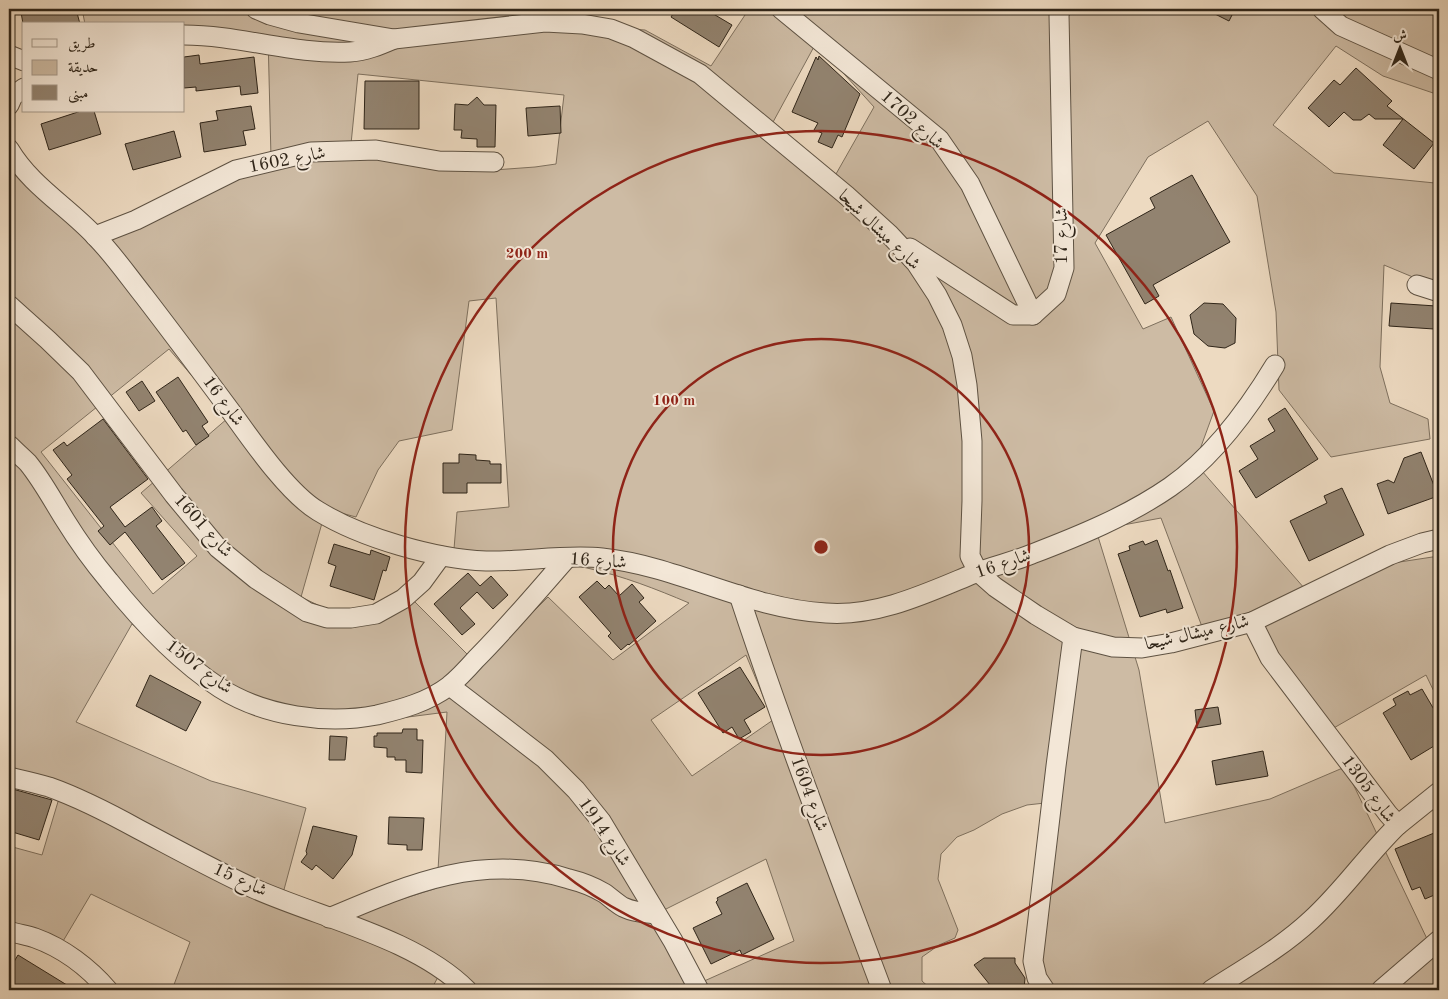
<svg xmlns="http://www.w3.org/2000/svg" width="1448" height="999" font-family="'Old Standard TT',Amiri,serif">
	<rect width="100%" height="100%" fill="#eddac1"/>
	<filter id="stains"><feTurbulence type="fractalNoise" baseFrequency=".004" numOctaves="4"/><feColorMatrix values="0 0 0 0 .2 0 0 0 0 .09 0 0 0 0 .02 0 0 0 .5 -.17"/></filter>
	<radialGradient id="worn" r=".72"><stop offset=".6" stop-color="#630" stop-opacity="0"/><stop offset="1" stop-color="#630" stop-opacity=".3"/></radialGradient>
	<path fill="#cdbba4" stroke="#7e705e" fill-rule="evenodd" d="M82 9H541L539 23 645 30 711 66 749 9H1439V95L1383 76 1336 46 1273 125 1334 173 1435 183 1439 174V288L1384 265 1380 367 1390 403 1428 419 1430 439 1331 457 1279 390 1276 312 1257 196 1208 121 1148 157 1095 243 1143 329 1171 317 1214 411 1195 463 1305 589 1393 563 1439 556V702L1426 675 1325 733 1245 629 1207 640 1161 518 1096 530 1139 670 1165 823 1270 799 1345 767 1429 943 1439 938V990H1050L1040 970 1054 802 1027 805 1002 814 974 830 957 837 941 854 938 879 958 930 955 938 939 945 922 957V981L932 990H456L438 977 431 990H172L190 942 91 894 56 953 9 940V846L42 855 60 795 9 780V160L87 238 271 158 268 35 184 34V24H85ZM816 43 874 107 836 174 766 135ZM358 74 564 95 556 164 535 167 494 170 350 154ZM496 298 509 507 457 512 454 549C498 555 544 558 587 568 623 576 656 589 689 603L613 660 548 597 479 666 413 600 336 611 324 608 301 597 326 509 356 517 378 470 399 441 452 430 469 301ZM169 349 228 418 141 493 197 556 153 594 41 452ZM132 624 217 684 329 722H369L447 712 437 888 342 918 282 897 306 808 211 781 76 722ZM746 655 773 720 692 776 651 720ZM766 859 794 941 693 986 650 917Z"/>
	<g fill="#928370" stroke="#2f2519">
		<path d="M24 9H76L80 24H23L21 12 25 11Z"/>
		<path d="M676 9H705L732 25 719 47 671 17Z"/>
		<path d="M1205 9H1235L1229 21Z"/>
		<path d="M199 55 200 64 254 57 258 93 241 95 240 86 196 91V87L184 88V57Z"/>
		<path d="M819 56 860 94 842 137 838 135 832 148 818 142 822 133 814 130 818 123 792 112 816 57 818 60Z"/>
		<path d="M1356 68 1392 101 1387 106 1434 143 1414 169 1383 145 1403 119H1375L1369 114 1361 120H1353L1344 112 1329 127 1308 108 1334 80 1340 85Z"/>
		<path d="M365 81H419V129H364Z"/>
		<path d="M477 97 484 105H496L495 147H477V139L461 138 462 130H454L455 104 468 105Z"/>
		<path d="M251 106 255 129 243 131 246 145 204 152 200 123 218 120 216 111Z"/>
		<path d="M560 106 561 133 528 136 526 108Z"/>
		<path d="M81 111H94L101 134 49 150 41 124Z"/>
		<path d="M174 131 181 157 133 170 125 144Z"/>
		<path d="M1192 175 1230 242 1153 285 1159 296 1145 304 1106 235 1155 208 1150 198Z"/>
		<path d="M1204 303 1223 304 1236 318 1235 343 1225 348 1208 346 1194 334 1190 315Z"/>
		<path d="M1391 303 1436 306 1434 329 1389 326Z"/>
		<path d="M178 377 208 422 202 426 209 436 196 445 186 430 183 432 156 392Z"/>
		<path d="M142 381 155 401 139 411 126 392Z"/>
		<path d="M1285 408 1318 459 1256 498 1239 471 1258 459 1250 446 1275 431 1268 419Z"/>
		<path d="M103 419 148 479 110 507 125 527 152 507 162 521 156 526 185 563 162 580 125 532 110 545 98 531 104 526 67 479 72 475 53 450 64 442 67 446Z"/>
		<path d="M1421 452 1438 496 1388 514 1377 484 1388 480 1394 483 1404 458Z"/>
		<path d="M459 454 476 455V460L490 461V464H501V483H467V493H443V463H459Z"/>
		<path d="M1342 488 1364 535 1309 561 1290 521 1327 503 1324 496Z"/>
		<path d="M1157 540 1168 571 1170 570 1183 608 1167 613 1166 609 1140 617 1118 554 1130 550 1129 546 1143 541 1145 545Z"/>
		<path d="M334 544 370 555 371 550 390 557 386 571 383 570 374 600 330 586 336 566 328 563Z"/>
		<path d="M468 573 480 586 491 576 508 595 493 609 477 592 460 608 475 624 462 635 434 604Z"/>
		<path d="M597 581 605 589 609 585 619 596 632 584 644 598 639 602 656 621 629 645 628 644 621 650 608 636 611 633 579 597Z"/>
		<path d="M740 667 765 707 744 720 751 732 739 739 732 727 723 733 698 693Z"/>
		<path d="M150 675 201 702 186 731 136 706Z"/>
		<path d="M1422 689 1439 718V743L1411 760 1383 713 1396 705 1393 699 1408 691 1410 695Z"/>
		<path d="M1218 707 1221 724 1197 728 1195 710Z"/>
		<path d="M403 729H417V740H423L422 773 406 772V760H395V757H387V748L374 747V736H377V733H402Z"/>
		<path d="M330 736 347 737 345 760H329Z"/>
		<path d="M1263 751 1268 776 1216 785 1212 761Z"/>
		<path d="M9 788 52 800 39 840 9 831Z"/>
		<path d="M389 817 424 818 422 850H407V845L388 844Z"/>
		<path d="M313 826 357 836 352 855 333 879 316 865 312 870 301 862 307 854 306 851Z"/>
		<path d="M1439 831V893L1425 899 1420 887 1412 890 1395 849Z"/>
		<path d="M747 883 774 939 742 955 740 950 711 964 693 928 722 914 716 902 718 900 717 898Z"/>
		<path d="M18 955 75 990H9V970Z"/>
		<path d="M984 958H1015V963L1025 978 1024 990H994L974 965Z"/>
	</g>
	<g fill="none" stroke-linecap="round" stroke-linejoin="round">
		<g stroke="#5e5243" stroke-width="21">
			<g id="minor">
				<path d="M256 9 270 15 299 23 394 39 545 22 582 24 611 29 634 38 700 74 846 195 889 234 916 263 937 295 952 325 962 356 967 385 972 441V501L970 556 978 572 995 587 1036 615 1073 637 1113 647 1142 648 1171 643 1252 622 1390 555 1422 543 1439 539"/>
				<path d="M781 9 939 139 970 184 1033 315"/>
				<path d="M1322 9 1341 26 1439 70"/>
				<path d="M184 35C240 35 294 55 350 52 366 51 380 45 394 39"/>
				<path d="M9 55 24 61"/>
				<path d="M9 105 13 96 24 88"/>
				<path d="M9 149C31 186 67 206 95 236 113 254 128 276 144 296 174 335 203 374 232 413 253 442 288 493 318 511 362 538 435 559 486 561 525 562 564 554 602 558 679 566 748 609 826 613 877 617 927 593 973 574 992 566 1013 562 1032 554 1079 536 1128 516 1170 487 1212 458 1249 408 1275 365"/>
				<path d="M95 236 136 220 236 170 311 152 376 150 439 161 494 162"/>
				<path d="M910 248 1013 315H1033L1056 294 1064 268 1059 14 1061 9"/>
				<path d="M1417 285 1439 292"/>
				<path d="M9 305 48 340 81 372 174 495 218 548 256 579 307 612 327 618H351L376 614 403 599 422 582 441 556"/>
				<path d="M9 445C15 451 22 457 28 463 42 480 53 501 65 520 78 541 93 562 109 581 141 621 177 660 220 688 264 716 326 725 377 715 402 709 428 702 449 686 459 678 468 668 476 659 508 627 537 592 567 558"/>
				<path d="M739 595C783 729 833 859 882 990"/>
				<path d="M450 686 545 759 576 790 601 821 673 941 699 990"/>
				<path d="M9 777C22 780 36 783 49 787 80 798 109 813 138 829 176 849 214 870 253 888 320 918 415 938 467 990"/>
				<path d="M1398 825 1439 792"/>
				<path d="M329 918C409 884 482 852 569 879 581 882 594 887 604 893 610 897 616 903 623 907 633 912 645 913 656 914"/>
				<path d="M9 931C17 934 27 935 35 938 63 948 89 968 108 990"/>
				<path d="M1045 990 1037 978 1033 961 1056 766 1073 637"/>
				<path d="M1211 990C1245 968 1281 948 1311 920 1343 891 1367 855 1398 825L1388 814 1270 658 1252 622"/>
				<path d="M1381 990 1439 940"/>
			</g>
		</g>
		<use href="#minor" stroke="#f3e7d7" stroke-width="19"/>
	</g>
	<g fill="none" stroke="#8f2418" stroke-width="2.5">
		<circle cx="821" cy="547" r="208"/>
		<circle cx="821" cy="547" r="416"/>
	</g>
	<g text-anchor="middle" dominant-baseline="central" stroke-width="4" stroke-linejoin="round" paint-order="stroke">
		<g font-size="18" fill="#2f2519" stroke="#f3e7d7">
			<text transform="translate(912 120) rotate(42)">شارع 1702</text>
			<text transform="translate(287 160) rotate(-11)">شارع 1602</text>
			<text transform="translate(879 230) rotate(44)">شارع ميشال شيحا</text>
			<text transform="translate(1062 236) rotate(-90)">شارع 17</text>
			<text transform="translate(223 401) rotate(54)">شارع 16</text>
			<text transform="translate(203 526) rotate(48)">شارع 1601</text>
			<text transform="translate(598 561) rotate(4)">شارع 16</text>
			<text transform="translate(1003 564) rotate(-19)">شارع 16</text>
			<text transform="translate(1197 633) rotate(-13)">شارع ميشال شيحا</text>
			<text transform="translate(199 667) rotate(37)">شارع 1507</text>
			<text transform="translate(1368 789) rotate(54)">شارع 1305</text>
			<text transform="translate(809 794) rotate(70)">شارع 1604</text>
			<text transform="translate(604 832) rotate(56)">شارع 1914</text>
			<text transform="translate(240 880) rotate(25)">شارع 15</text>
		</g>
	</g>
	<circle cx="821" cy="547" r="8" fill="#8f2418" stroke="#f3e7d7" stroke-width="2.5"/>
	<g font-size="15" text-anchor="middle" font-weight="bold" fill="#8f2418" stroke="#f3e7d7" stroke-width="4" stroke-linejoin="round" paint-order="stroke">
		<text x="527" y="258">200 m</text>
		<text x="674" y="405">100 m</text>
	</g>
	<rect width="1448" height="999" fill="none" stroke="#eddac1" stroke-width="30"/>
	<rect x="10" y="10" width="1428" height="979" fill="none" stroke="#2f2519" stroke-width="2.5"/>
	<rect x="15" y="15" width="1418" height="969" fill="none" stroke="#2f2519"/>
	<rect x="22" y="22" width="162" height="90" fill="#f3e7d7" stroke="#a5998b"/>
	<rect x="32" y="39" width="25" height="8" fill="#f3e7d7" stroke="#a5998b"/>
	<text x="68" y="48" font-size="15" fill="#2f2519">طريق</text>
	<rect x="32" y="60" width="25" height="15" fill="#cdbba4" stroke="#a5998b"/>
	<text x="68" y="72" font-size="15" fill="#2f2519">حديقة</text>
	<rect x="32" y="85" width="25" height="15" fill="#928370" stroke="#a5998b"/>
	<text x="68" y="98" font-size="15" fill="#2f2519">مبنى</text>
	<g transform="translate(1400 48)" stroke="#f3e7d7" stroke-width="4" paint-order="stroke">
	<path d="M0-4L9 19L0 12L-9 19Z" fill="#2f2519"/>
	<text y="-8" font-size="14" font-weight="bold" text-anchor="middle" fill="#2f2519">ش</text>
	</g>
	<rect width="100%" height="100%" filter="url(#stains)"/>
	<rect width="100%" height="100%" fill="url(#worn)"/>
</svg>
